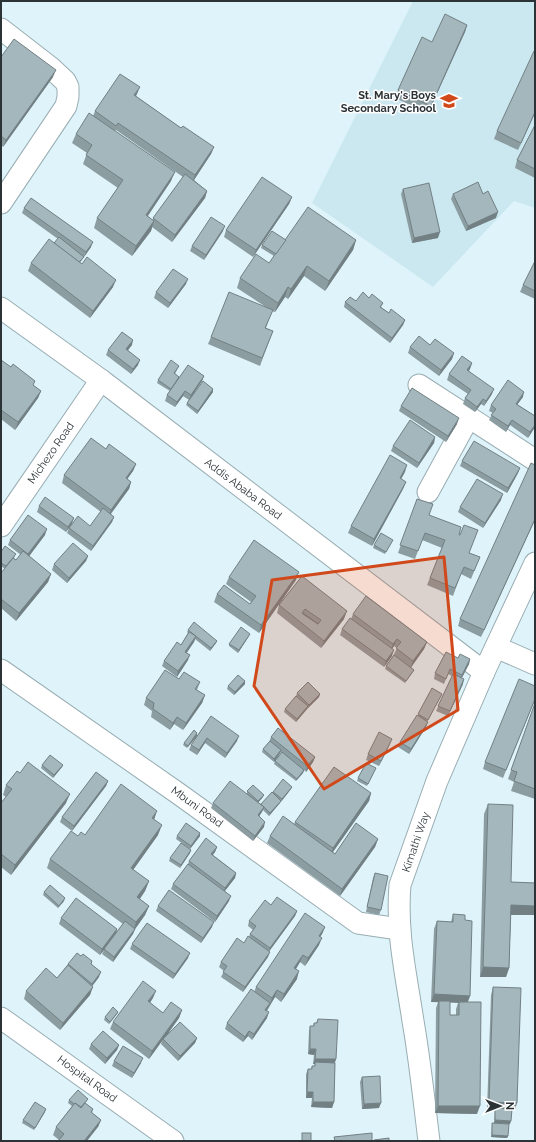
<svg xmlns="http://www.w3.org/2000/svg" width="536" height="1142" font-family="Raleway,sans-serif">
	<rect width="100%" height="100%" fill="#dff4fa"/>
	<path fill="#cbe8f1" d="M413 1H535V208L514 201 433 287 312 203Z"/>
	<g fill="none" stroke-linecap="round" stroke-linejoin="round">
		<g stroke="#99adb3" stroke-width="23">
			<g id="minor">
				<path d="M1 29 50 67 65 81 68 87V97L66 106 1 203"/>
				<path d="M1 308 101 380 484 672"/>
				<path d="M419 385 535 460"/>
				<path d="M428 492 469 417"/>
				<path d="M1 526 101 380"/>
				<path d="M496 647 535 664"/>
				<path d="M1 670 179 794 358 923 399 929"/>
				<path d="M1 1018 173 1141"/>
				<path d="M429 1141C424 1101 420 1061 413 1021 406 974 396 932 400 885L437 781 484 672 535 563"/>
			</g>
		</g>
		<use href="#minor" stroke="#fff" stroke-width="21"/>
	</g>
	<g fill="#8c9da2" fill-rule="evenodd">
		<path d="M467 25 465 32 428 113 395 98 398 90Z"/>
		<path d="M1 57 53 77 3 147 1 145Z"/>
		<path d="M137 94 136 96 181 128 214 147 211 154 194 180 207 191 205 198 172 242 152 227 151 231 132 256 94 228 97 218 118 188 83 164 87 153 72 143 76 134 93 116 95 111ZM116 130 183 177 152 220 148 216 171 181 115 131Z"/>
		<path d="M535 113 518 150 494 139 497 131Z"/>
		<path d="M535 125V178L515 168 517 160Z"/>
		<path d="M403 189 438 238 412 243 401 194Z"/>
		<path d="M453 194H483L496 218 466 231 451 199Z"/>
		<path d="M292 197 289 204 253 257 224 237 226 230Z"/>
		<path d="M24 208 91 247 84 257 80 263 113 287 90 318 28 271 31 263 54 243 58 239 22 213Z"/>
		<path d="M223 231 204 260 190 251 192 246Z"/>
		<path d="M286 240H356L353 250 325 291 304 276 288 299 285 297 275 312 272 311 266 328 273 331 260 366 208 344 211 337 269 309 237 288 240 278 269 263 274 256 261 248 262 245Z"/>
		<path d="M535 261V299L520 292 523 285Z"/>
		<path d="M186 284 168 308 154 298 156 292Z"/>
		<path d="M369 298 383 303 381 307 389 313 405 320 403 325 390 343 344 307 345 302 356 301Z"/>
		<path d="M132 345 128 350 138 365 131 374 106 355 108 350Z"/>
		<path d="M430 345 454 353 452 359 439 376 408 353 410 347Z"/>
		<path d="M1 360 41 391 38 398 15 430 1 419Z"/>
		<path d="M472 363 469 371 492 394 484 406 481 404 475 412 463 404 465 398 468 394 447 380 449 374Z"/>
		<path d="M179 366 175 374 179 377 204 376 202 381 195 391 213 392 197 414 186 405 189 400 183 396 175 407 165 401 167 395 170 391 157 383 158 380Z"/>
		<path d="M523 397 517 404 535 416V427L528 438 510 425 506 432 489 420 493 413 489 411 491 405Z"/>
		<path d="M401 406 457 424 446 442 399 411Z"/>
		<path d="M435 437 434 443 417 468 391 451 393 446Z"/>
		<path d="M106 449 136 464 133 471 127 479 131 482 129 489 111 514 114 517 112 522 91 551 67 533 69 528 66 532 37 512 39 506 74 518 72 523 90 526 101 512 62 483 64 475Z"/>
		<path d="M462 461 520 468 518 473 507 493 460 466Z"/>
		<path d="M535 465V520L481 637 458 626 460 619Z"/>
		<path d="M405 472 401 479 406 482 403 489 372 546 348 533 351 526Z"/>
		<path d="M417 499 429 515 459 535 470 553 480 557 471 579 461 574 453 596 427 585 442 548 422 540 415 559 398 553Z"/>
		<path d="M501 500 483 528 458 512 460 507Z"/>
		<path d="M45 535 29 556 51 574 48 582 16 621 1 608V573L5 569 1 566V552L15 556 14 558 16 560 21 555 8 545 10 540Z"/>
		<path d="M393 540 385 554 373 548 374 545Z"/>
		<path d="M88 556 86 561 67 583 52 570 54 564Z"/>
		<path d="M302 576 344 619 321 648 277 613 279 605Z"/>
		<path d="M229 577 296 580 259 633 214 602 217 594 250 604 251 602 226 584Z"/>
		<path d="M353 614 427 642 424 649 411 667 414 670 413 672 405 683 385 669 386 666 393 656 397 648 394 646 392 649V656L384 667 340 635 342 629 351 619Z"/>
		<path d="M188 630 216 643 210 651 195 639 194 642 186 653 188 660 177 677 162 666 164 661 181 645 188 633 187 632Z"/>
		<path d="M249 636 238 653 229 646V644Z"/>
		<path d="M458 658 470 659 469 664 462 678 463 684 448 716 436 711 452 676 448 674 444 684 434 679 435 673Z"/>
		<path d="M179 679 200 682 197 690 205 695 202 703 183 730 174 724 170 730 151 717 152 711 144 705 146 698Z"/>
		<path d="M245 684 234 695 227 689 228 686Z"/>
		<path d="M535 686V700L503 778 483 769 485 762Z"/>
		<path d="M432 688 442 694 427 722 426 727 409 754 398 747 400 742 418 716Z"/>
		<path d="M297 693 320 694 319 697 308 708 296 722 284 712 285 709 296 696Z"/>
		<path d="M535 703V799L511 791 514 782 508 779Z"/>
		<path d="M211 716 237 741 225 758 205 743 197 755 189 750 191 745Z"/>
		<path d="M197 736 187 748 183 745 184 743Z"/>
		<path d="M271 737 315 757 313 762 306 772 304 770 303 773 296 781 274 764 275 761 281 753V752L274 762 262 752 263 749 269 742Z"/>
		<path d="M390 744 379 766 366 760 368 754Z"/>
		<path d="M42 765H63L62 767 53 778 41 768Z"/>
		<path d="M376 768 367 786 357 781 358 778Z"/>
		<path d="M108 781 106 786 72 831 60 822 62 817Z"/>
		<path d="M6 785 66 803 11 875 1 867V803L6 797 3 795Z"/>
		<path d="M291 789 269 816 263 810 259 816 264 827 253 841 211 808 213 803 247 793V791L263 797 258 802 261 804 273 792Z"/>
		<path d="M371 793 369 801 333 852 335 854 378 839 375 847 340 896 267 843 270 836 294 824 295 822Z"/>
		<path d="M488 804 511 882 535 883V915H511L509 968 506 977H480L484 814Z"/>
		<path d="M154 820 158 835 133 870 149 881 145 891 140 899 149 906 145 915 135 929 133 934 113 962 102 954 104 950 100 955 59 924 61 918 117 929 116 933 123 924 47 868 50 859 78 836Z"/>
		<path d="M177 836H200L190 849 176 839Z"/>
		<path d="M217 847 215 852 213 855 236 873 235 878 225 891 229 901 215 922 171 889 173 884 188 864 189 861Z"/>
		<path d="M191 850 190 853 180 868 169 861 170 858Z"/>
		<path d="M375 873 381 910 379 915 366 912 373 878Z"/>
		<path d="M44 892 64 901 58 908 43 895Z"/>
		<path d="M271 905 297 911 295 916 269 951 268 957 243 992 221 977 224 971 219 967 221 962 244 943 249 937 250 934 253 930 248 926 249 921Z"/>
		<path d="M158 906 212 927 201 943 156 911Z"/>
		<path d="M453 914 465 920 470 996 468 1002 477 1114 435 1113 436 1008 438 1002H431L434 929 437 921 451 922ZM450 1002 458 1003 456 1009V1015H450Z"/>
		<path d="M325 927 322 934 320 937 319 945 305 966 300 962 296 969 297 979 281 1002 275 997 267 1011V1018L252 1040 248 1036 243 1042 225 1029 227 1023 254 992 256 987Z"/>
		<path d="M132 944 188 958 173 979 130 949Z"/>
		<path d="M68 964H91L99 977 92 986 90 995 60 1030 24 999 26 991 57 978Z"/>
		<path d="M493 987 515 1110H512L510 1124 501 1123 508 1136 507 1138 491 1137 492 1125V1123H494L495 1110 487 1109 491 995Z"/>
		<path d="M153 998 150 1003 163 1013 182 1010 179 1018 167 1035 197 1038 195 1043 178 1061 161 1044 162 1041 149 1059 110 1029 113 1022Z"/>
		<path d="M118 1012 117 1014 109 1024 104 1020 105 1017Z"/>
		<path d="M318 1019 336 1059 335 1063 334 1102 332 1108 311 1107 312 1098H306V1074L308 1069H311L312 1066H314L315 1064H313L314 1055 308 1054 309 1031 310 1026H313L314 1023H316Z"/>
		<path d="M91 1044 119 1045 117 1050 105 1064 89 1049Z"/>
		<path d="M114 1061 141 1063 132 1078 112 1066Z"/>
		<path d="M362 1077 379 1108 362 1109 360 1082Z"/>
		<path d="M69 1100 87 1101 85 1103 93 1109 92 1113 101 1120 98 1127 59 1140 53 1135 56 1127 72 1106 68 1103Z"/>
		<path d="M45 1112 34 1130 22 1123 23 1120Z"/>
	</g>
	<g fill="#728084">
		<path d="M467 25 465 32 428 113 431 106Z"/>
		<path d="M56 70 53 77 3 147 6 140Z"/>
		<path d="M140 87 137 94 131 103 134 95Z"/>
		<path d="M535 112V113L518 150 521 143Z"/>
		<path d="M214 147 211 154 192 183 195 175Z"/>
		<path d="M175 172 171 181 142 224 146 215Z"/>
		<path d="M207 191 205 198 172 242 175 235Z"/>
		<path d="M292 197 289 204 253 257 256 250Z"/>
		<path d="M498 212 496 218 466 231 468 226Z"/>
		<path d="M154 221 151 231 132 256 136 246Z"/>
		<path d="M225 226 223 231 204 260 206 255Z"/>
		<path d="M440 232 438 238 412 243 414 238Z"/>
		<path d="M356 240 353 250 325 291 329 281Z"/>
		<path d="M93 242 91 247 84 257 86 252Z"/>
		<path d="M307 266 304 276 288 299 291 289Z"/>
		<path d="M188 279 186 284 168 308 170 303Z"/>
		<path d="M116 280 113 287 90 318 93 311Z"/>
		<path d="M288 287 285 297 275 312 278 303Z"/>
		<path d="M405 320 403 325 390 343 392 338Z"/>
		<path d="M133 340 132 345 124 355 126 349Z"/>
		<path d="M454 353 452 359 439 376 441 370Z"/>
		<path d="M140 360 138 365 131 374 133 369Z"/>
		<path d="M472 363 470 369 466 375 467 370Z"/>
		<path d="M204 376 202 381 189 400 191 395Z"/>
		<path d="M213 389V392L197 414 198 411Z"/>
		<path d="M494 389 492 394 484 406 486 401Z"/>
		<path d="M41 391 38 398 15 430 18 422Z"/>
		<path d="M185 391 183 396 175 407 177 402Z"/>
		<path d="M524 392 523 397 514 409 516 404Z"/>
		<path d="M483 399 481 404 475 412 477 407Z"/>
		<path d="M459 418 457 424 446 442 448 436Z"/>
		<path d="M512 420 510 425 506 432 508 426Z"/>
		<path d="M535 425V427L528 438 530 432Z"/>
		<path d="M435 437 434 443 417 468 419 463Z"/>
		<path d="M136 464 133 471 123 485 126 478Z"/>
		<path d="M407 465 405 472 397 486 400 478Z"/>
		<path d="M520 468 518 473 507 493 508 488Z"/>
		<path d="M131 482 129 489 108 517 111 510Z"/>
		<path d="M406 482 403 489 372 546 374 539Z"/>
		<path d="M503 494 501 500 483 528 485 523Z"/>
		<path d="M114 517 112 522 91 551 93 546Z"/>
		<path d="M74 518 72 523 66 532 68 527Z"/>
		<path d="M535 519V520L481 637 484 630Z"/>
		<path d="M47 529 45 535 27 559 28 554Z"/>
		<path d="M88 556 86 561 67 583 69 578Z"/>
		<path d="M299 572 296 580 259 633 261 625Z"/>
		<path d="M51 574 48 582 16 621 19 613Z"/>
		<path d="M347 611 344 619 321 648 324 641Z"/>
		<path d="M250 634 249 636 238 653 239 650Z"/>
		<path d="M196 636 194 642 184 657 185 652Z"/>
		<path d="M397 639 394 646 390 652 393 644Z"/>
		<path d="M217 641 216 643 210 651 211 648Z"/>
		<path d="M427 642 424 649 410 669 413 661Z"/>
		<path d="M394 650 392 656 384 667 386 661Z"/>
		<path d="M190 655 188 660 177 677 178 671Z"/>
		<path d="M470 659 469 664 460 681 462 675Z"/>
		<path d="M464 679 463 684 448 716 450 711Z"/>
		<path d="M245 681V684L234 695 235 692Z"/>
		<path d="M320 694 319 697 308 708 309 705Z"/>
		<path d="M205 695 202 703 183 730 186 723Z"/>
		<path d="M308 706 307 709 296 722 297 719Z"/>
		<path d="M177 717 174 724 170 730 173 723Z"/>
		<path d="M428 722 426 727 409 754 411 749Z"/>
		<path d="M197 733V736L187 748 188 746Z"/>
		<path d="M239 736 237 741 225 758 227 753Z"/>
		<path d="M207 738 205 743 197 755 199 750Z"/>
		<path d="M392 739 390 744 379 766 381 761Z"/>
		<path d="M281 750 280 753 274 762V759Z"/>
		<path d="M315 757 313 762 306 772 307 766Z"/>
		<path d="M63 765 62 767 53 778 54 775Z"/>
		<path d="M304 770 303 773 296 781 297 779Z"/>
		<path d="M108 781 106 786 72 831 74 826Z"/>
		<path d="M292 787 291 789 281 802 282 799Z"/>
		<path d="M371 793 369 801 330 856 333 848Z"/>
		<path d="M70 794 66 803 11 875 15 865Z"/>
		<path d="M264 795 263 797 257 804 258 801Z"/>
		<path d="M281 801 280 803 269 816 270 813Z"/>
		<path d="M264 807 262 812 256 821 258 815Z"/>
		<path d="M157 811 154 820 152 818Z"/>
		<path d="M265 822 264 827 253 841 255 836Z"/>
		<path d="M162 825 158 835 128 877 131 868Z"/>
		<path d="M200 833V836L190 849 191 846Z"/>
		<path d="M378 839 375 847 340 896 342 889Z"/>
		<path d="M217 847 215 852 209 859 211 854Z"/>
		<path d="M191 850 190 853 180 868 181 865Z"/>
		<path d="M236 873 235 878 223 893 225 888Z"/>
		<path d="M149 881 145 891 134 907 137 897Z"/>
		<path d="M231 896 229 901 215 922 217 916Z"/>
		<path d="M65 898 64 901 58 908 59 906Z"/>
		<path d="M511 905 535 906V915H508Z"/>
		<path d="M149 906 145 915 133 932 136 922Z"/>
		<path d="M297 911 295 916 268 953 270 948Z"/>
		<path d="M214 922 212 927 201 943 203 938Z"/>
		<path d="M325 927 322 934 316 943 319 936Z"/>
		<path d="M117 929 116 934 100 955 102 949Z"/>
		<path d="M135 929 133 934 113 962 114 957Z"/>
		<path d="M322 938 319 945 305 966 308 958Z"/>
		<path d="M270 952 268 957 243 992 245 987Z"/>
		<path d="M190 953 188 958 173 979 175 974Z"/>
		<path d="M303 955 300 962 292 975 294 968Z"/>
		<path d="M483 967 509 968 506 977H480Z"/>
		<path d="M299 971 297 979 281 1002 284 994Z"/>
		<path d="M101 972 99 977 90 989 92 984Z"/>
		<path d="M93 987 90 995 60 1030 63 1023Z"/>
		<path d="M277 990 275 997 270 1005 268 1008 264 1015 265 1010 270 1004 272 998Z"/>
		<path d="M156 991 153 998 145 1009 148 1001Z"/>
		<path d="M434 994 470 996 467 1003 431 1002Z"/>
		<path d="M182 1010 179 1018 164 1039H163L162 1041 149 1059 152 1051Z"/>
		<path d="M118 1012 117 1014 109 1024 110 1022Z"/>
		<path d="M269 1012 267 1018 252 1040 254 1034Z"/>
		<path d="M249 1031 248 1036 243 1042 245 1037Z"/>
		<path d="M197 1038 195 1043 178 1061 180 1056Z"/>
		<path d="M119 1045 117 1050 105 1064 107 1058Z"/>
		<path d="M310 1049H316L314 1055 308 1054Z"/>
		<path d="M143 1058 141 1063 132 1078 134 1073Z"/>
		<path d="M315 1059H336L334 1064 315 1062V1064H313Z"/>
		<path d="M307 1092H313L312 1098H306Z"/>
		<path d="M313 1102H334L332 1108 311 1107Z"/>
		<path d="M489 1102 517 1103 515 1110H495V1108V1110L487 1109Z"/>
		<path d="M381 1103 379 1108 362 1109 364 1104Z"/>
		<path d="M438 1106H480L477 1114 435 1113Z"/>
		<path d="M46 1109 45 1112 34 1130 35 1128Z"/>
		<path d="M101 1120 98 1127 87 1141H84Z"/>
		<path d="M495 1120 511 1121 510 1124 494 1123Z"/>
		<path d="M492 1135 508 1136 507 1138 491 1137Z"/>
	</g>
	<g fill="#a3b7bc" stroke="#728084" fill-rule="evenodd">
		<path d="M445 14 467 25 431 106 398 90 422 37 432 42Z"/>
		<path d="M14 39 56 70 6 140 1 136V57Z"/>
		<path d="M534 51H535V112L521 143 497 131Z"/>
		<path d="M120 74 140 87 134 95 181 128 183 126 214 147 195 175 118 123 116 126 95 111Z"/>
		<path d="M89 113 175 172 146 215 154 221 136 246 97 218 123 180 86 155 92 145 76 134Z"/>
		<path d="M535 125V169L517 160Z"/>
		<path d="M185 174 207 191 175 235 153 218Z"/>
		<path d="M262 177 292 197 256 250 226 230Z"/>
		<path d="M478 182 483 194 488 191 498 212 468 226 453 194Z"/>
		<path d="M429 183 440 232 414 238 403 189Z"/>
		<path d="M31 198 93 242 86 252 24 208Z"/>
		<path d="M308 207 356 240 329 281 307 266 291 289 288 287 278 303 240 278 256 254 269 263Z"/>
		<path d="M211 217 225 226 206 255 192 246Z"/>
		<path d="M272 231 286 240 276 254 262 245Z"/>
		<path d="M59 237 84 257 79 262 54 243Z"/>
		<path d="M49 239 82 264 87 257 116 280 93 311 31 263Z"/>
		<path d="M535 261V291L523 285Z"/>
		<path d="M173 269 188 279 170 303 156 292Z"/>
		<path d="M229 292 273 310 265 328 273 331 262 358 211 337Z"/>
		<path d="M363 292 369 298 372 294 383 303 380 307 389 313 391 309 405 320 392 338 345 302 350 297 356 301Z"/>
		<path d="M122 332 133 340 126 349 140 360 133 369 108 350Z"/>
		<path d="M419 336 430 345 435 339 454 353 441 370 410 347Z"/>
		<path d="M462 356 472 363 467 370 494 389 486 401 483 399 477 407 465 398 471 390 449 374Z"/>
		<path d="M1 360 11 367 13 364 35 381 33 385 41 391 18 422 1 410Z"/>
		<path d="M171 360 179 366 174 373 179 377 171 389 158 380Z"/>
		<path d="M188 365 204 376 191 395 185 391 177 402 167 395Z"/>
		<path d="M508 380 524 392 516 404 535 416V425L530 432 512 420 508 426 491 415 496 409 491 405Z"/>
		<path d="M203 381 213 389 198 411 187 403Z"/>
		<path d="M412 388 459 418 448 436 401 406Z"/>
		<path d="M410 420 435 437 419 463 393 446Z"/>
		<path d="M91 438 106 449 109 444 136 464 126 478 131 482 111 510 64 475Z"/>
		<path d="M474 441 520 468 508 488 462 461Z"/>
		<path d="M390 455 407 465 400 478 406 482 374 539 351 526Z"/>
		<path d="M531 463 535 465V519L484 630 460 619Z"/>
		<path d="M477 479 503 494 485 523 460 507Z"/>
		<path d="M45 497 74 518 68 527 39 506Z"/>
		<path d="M417 499 433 504 429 515 461 527 459 535H460L464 525 478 530 469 553 480 557 474 571 464 567 455 588 430 578 445 540 425 533 418 551 400 545Z"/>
		<path d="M103 508 114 517 93 546 69 528 78 516 90 526Z"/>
		<path d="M28 515 47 529 28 554 10 540Z"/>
		<path d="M381 533 393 540 386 552 374 545Z"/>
		<path d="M254 540 299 572 261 625 217 594 224 585 250 604 256 596 229 577Z"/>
		<path d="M73 543 88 556 69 578 54 564Z"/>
		<path d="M5 546 16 554 6 566 1 563V552Z"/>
		<path d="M23 551 51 574 19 613 1 599V573L13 558 16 560Z"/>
		<path d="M302 576 347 611 324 641 279 605ZM305 609 321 620 318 624 302 613Z"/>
		<path d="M366 596 427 642 413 661 396 648 401 642 397 639 393 644 353 614Z"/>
		<path d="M303 613 318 624 303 614Z"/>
		<path d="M350 618 394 650 386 661 342 629Z"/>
		<path d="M194 622 217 641 211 648 188 630Z"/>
		<path d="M241 627 250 634 239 650 229 644Z"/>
		<path d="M189 632 196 636 185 652 190 655 178 671 164 661 177 642 181 645Z"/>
		<path d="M446 652 458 658 460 654 470 659 462 675 450 669 446 679 435 673Z"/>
		<path d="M394 655 414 670 406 681 386 666Z"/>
		<path d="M165 670 179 679 184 672 200 682 195 689 205 695 186 723 177 717 173 723 153 709 154 703 146 698Z"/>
		<path d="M453 674 464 679 450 711 438 706Z"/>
		<path d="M238 675 245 681 235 692 228 686Z"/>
		<path d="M519 679 535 686V699L506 770 485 762Z"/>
		<path d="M308 682 320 694 309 705 297 693Z"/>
		<path d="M432 688 442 694 428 720 418 714Z"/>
		<path d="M296 696 308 706 297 719 285 709Z"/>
		<path d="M535 703V789L514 781 517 772 511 770Z"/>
		<path d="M417 715 428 722 411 749 400 742Z"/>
		<path d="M211 716 239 736 227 753 207 738 199 750 191 745Z"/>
		<path d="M278 728 315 757 307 766 271 737Z"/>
		<path d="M194 730 197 733 188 746 184 743Z"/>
		<path d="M379 732 392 739 381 761 368 754Z"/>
		<path d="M270 741 281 750 274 759 263 749Z"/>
		<path d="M282 752 304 770 297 779 275 761Z"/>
		<path d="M50 755 63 765 54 775 42 765Z"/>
		<path d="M28 762 70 794 15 865 1 854V803L12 789 6 785 17 771 20 773Z"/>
		<path d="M366 763 376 768 368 784 358 778Z"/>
		<path d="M334 767 371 793 333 848 295 822Z"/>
		<path d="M96 772 108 781 74 826 62 817Z"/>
		<path d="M283 779 292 787 282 799 273 792Z"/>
		<path d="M230 781 264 807 258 815 265 822 255 836 213 803Z"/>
		<path d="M121 784 157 811 152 818 162 825 131 868 149 881 137 897 149 906 136 922 50 859 71 831 78 836 81 832 85 835Z"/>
		<path d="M253 785 264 795 258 801 247 791Z"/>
		<path d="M272 792 281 801 270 813 261 804Z"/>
		<path d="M488 804 513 805 511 882 535 883V906L511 905 509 968 483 967Z"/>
		<path d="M283 816 335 854 356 823 378 839 342 889 270 836Z"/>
		<path d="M186 823 200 833 191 846 177 836Z"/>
		<path d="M206 838 217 847 211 854 236 873 225 888 189 861Z"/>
		<path d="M181 843 191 850 181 865 170 858Z"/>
		<path d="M188 864 231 896 217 916 173 884Z"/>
		<path d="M375 873 388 876 381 910 367 907Z"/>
		<path d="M50 885 65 898 59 906 44 892Z"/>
		<path d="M169 890 214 922 203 938 158 906Z"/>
		<path d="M277 897 297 911 270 948 250 934 256 926 249 921 265 900 271 905Z"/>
		<path d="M76 898 117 929 102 949 61 918Z"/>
		<path d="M305 913 325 927 319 936 322 938 308 958 303 955 294 968 299 971 284 994 277 990 272 998 256 987Z"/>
		<path d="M453 914 465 915V920L472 921 470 996 434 994 437 921 453 922Z"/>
		<path d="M125 921 135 929 114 957 104 949Z"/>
		<path d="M147 923 190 953 175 974 132 944Z"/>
		<path d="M248 936 270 952 245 987 223 972 227 966 221 962 237 938 244 943Z"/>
		<path d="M77 953 81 956 83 954 92 961 91 964 101 972 92 984 68 964Z"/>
		<path d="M68 965 93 987 63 1023 26 991 46 968 57 978Z"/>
		<path d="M143 981 156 991 148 1001 163 1013 171 1002 182 1010 152 1051 113 1022Z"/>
		<path d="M493 987 521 988 517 1103 489 1102Z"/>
		<path d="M251 989 270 1003 265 1010 269 1012 254 1034 249 1031 245 1037 227 1023Z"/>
		<path d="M439 1001H450V1015H459V1002H481L480 1106H438Z"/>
		<path d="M113 1007 118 1012 110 1022 105 1017Z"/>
		<path d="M318 1019 338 1020 336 1059H315L316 1049H310V1026H314V1023H317Z"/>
		<path d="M180 1022 197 1038 180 1056 163 1039Z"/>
		<path d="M103 1031 119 1045 107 1058 91 1044Z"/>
		<path d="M123 1046 143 1058 134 1073 114 1061Z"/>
		<path d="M315 1062 335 1063 334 1102H313V1092H307L308 1069H312V1066H315Z"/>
		<path d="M380 1076 381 1103 364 1104 362 1077Z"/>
		<path d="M78 1090 88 1099 81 1107 75 1103 74 1104 69 1100Z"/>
		<path d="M35 1102 46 1109 35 1128 23 1120Z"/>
		<path d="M75 1103 81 1108 85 1103 93 1109 91 1112 101 1120 84 1141H58L64 1134 56 1127Z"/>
		<path d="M495 1108 512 1109 511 1121 495 1120Z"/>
		<path d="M492 1123 509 1124 508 1136 492 1135Z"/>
		<rect x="302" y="1133" width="9" height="8"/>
		<path d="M372 1133V1141H335L334 1137Z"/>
		<path d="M389 1138V1141H374V1140Z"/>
	</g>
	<path fill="#d1491a" fill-opacity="0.2" stroke="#d1491a" stroke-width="3" stroke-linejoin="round" d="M444 557 458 710 324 789 254 686 272 580Z"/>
	<defs>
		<g id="school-bare" transform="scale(1.38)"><path d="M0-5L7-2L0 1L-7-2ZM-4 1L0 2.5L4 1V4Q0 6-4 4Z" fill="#d1491a" stroke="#fff" stroke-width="2.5" paint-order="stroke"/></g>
	</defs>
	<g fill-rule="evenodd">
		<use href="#school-bare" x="449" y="101"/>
	</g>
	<g text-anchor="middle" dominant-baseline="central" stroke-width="3" stroke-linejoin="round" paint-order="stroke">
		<g font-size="11" font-weight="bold" fill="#2b3336" stroke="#fff" text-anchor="end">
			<text x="436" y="95">St. Mary's Boys<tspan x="436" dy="13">Secondary School</tspan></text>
		</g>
		<g font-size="11" fill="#2b3336" stroke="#fff">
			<text transform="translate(51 453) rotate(-55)">Michezo Road</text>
			<text transform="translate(243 489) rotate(37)">Addis Ababa Road</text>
			<text transform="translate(197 807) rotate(36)">Mbuni Road</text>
			<text transform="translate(416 842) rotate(-71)">Kimathi Way</text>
			<text transform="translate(87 1079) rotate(36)">Hospital Road</text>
		</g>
	</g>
	<rect width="536" height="1142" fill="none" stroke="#2b3336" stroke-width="4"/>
	<g transform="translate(500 1106) rotate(90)" stroke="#ffffff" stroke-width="3" paint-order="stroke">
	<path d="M0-3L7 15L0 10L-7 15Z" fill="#2b3336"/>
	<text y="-6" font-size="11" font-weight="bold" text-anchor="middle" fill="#2b3336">N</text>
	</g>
</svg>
